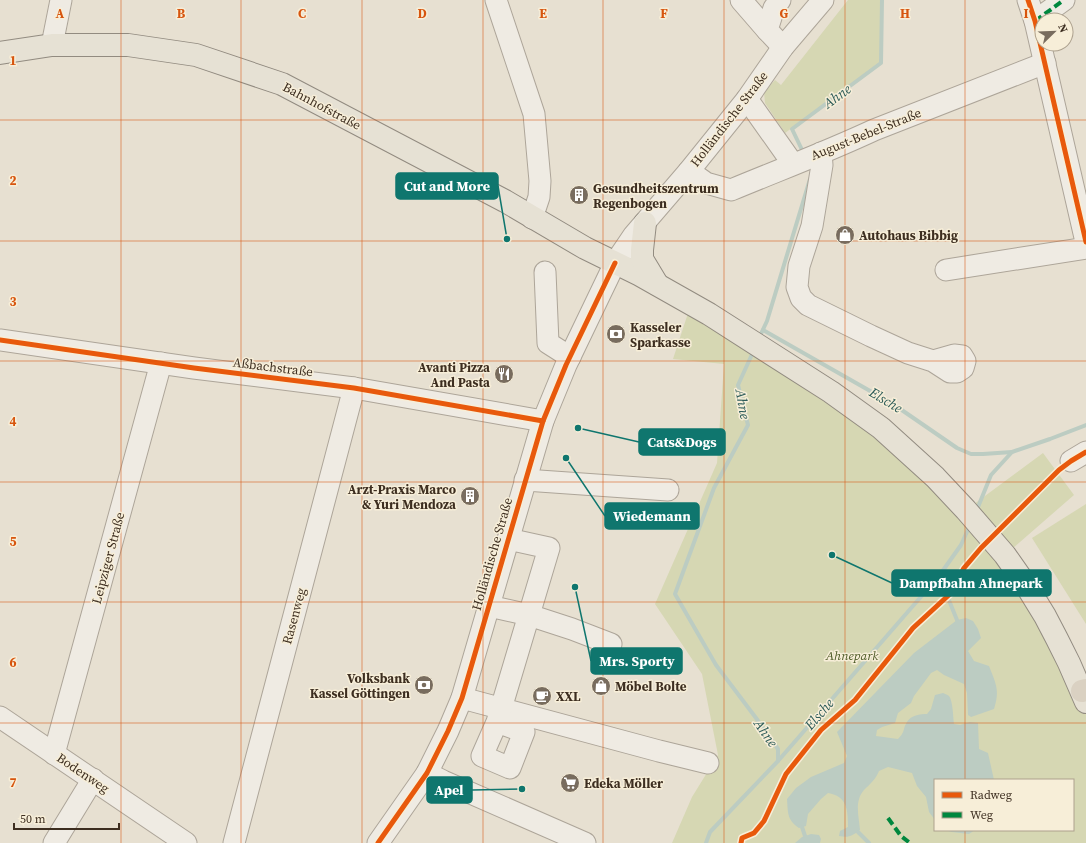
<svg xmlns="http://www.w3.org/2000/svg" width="1086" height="843" font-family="'Source Serif 4',serif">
	<rect width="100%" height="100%" fill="#e7e0d1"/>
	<g fill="#d6d7b3" fill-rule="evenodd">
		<path d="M848 0H882L881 63 785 133 765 103 764 92 775 80 781 85Z"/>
		<path d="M691 304 831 392 966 510 1043 453 1074 495 1005 555 1086 702V843H672L692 797 718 755 702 674 655 604 717 463 724 364 673 359ZM935 780H1073V830H935Z"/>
		<path d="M1086 504V624L1032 538Z"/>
	</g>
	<g fill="#bcccc2">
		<path d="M966 618 973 621 978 629 981 638 968 651 974 661 989 666C996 684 1000 690 994 709L971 717 968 715 967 693 964 684 944 675 937 670 931 673 914 696 911 703 898 713 895 723 882 727 877 730 876 736 898 739C906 731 902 730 907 722 911 715 920 714 927 714L931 709 935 695 943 693C945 694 948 695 949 696 953 701 953 717 954 724L960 725 970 722 978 723 979 749 988 753 994 780H935V820L929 812 926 797 917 786 912 773 888 767 879 771C876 779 870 784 864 790 854 801 859 817 860 830 852 836 849 838 839 836L840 831 848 827C848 810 847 796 828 793L821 799 808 814 806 826 799 828C787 820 788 813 787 799L796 788 811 777 844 763 847 756 837 732 914 653 957 620Z"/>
		<path d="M944 830H975L969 834 952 832Z"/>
		<path d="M811 834 819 835 821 839 820 843H795L802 837Z"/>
	</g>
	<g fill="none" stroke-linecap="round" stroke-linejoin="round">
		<g stroke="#bcccc2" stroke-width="4">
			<path d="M804 154 792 129 881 63 882 0"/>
			<path d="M763 330 893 404 957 448 971 454H983L1012 452"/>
			<path d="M759 338 767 321 810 179"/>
			<path d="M976 512 991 475 1012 452 1050 439 1086 425"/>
			<path d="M957 620 939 576 961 545 970 525"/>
			<path d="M778 761 939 576"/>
			<path d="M802 827 805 836"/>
			<path d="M858 832 869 843"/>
			<path d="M706 843 710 832 778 761V749L756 718 716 665 675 594 714 488 748 425 738 385 754 350"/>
		</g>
		<g stroke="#ada599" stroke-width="23">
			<g id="minor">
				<path d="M496 0 534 114 540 181 539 197 532 218"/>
				<path d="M741 0 767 30"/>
				<path d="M780 0 774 8 767 30 783 47"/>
				<path d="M1028 0 1035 21 1086 242"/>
				<path d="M1035 21 1064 0"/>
				<path d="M52 45 61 0"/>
				<path d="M747 99 793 164"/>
				<path d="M821 153 822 165 812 226 799 266 797 287 801 298 808 305 871 336 908 353 933 361 954 355 962 356 965 361 963 368 957 372H950L933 361"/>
				<path d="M689 171 706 183 731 190C779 170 827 152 874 130L1045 63"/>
				<path d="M946 270 1086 248"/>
				<path d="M545 272 548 343 570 357"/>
				<path d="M0 340 194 368 354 388 543 421"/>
				<path d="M1071 461 1086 452"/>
				<path d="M525 480 668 490"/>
				<path d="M489 606 529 615 572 629 611 644"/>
				<path d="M462 698 659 751 708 763"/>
				<path d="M0 717 186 843"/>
				<path d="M497 722 524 732 510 768 482 756 497 722 549 548 508 539"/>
				<path d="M54 754 161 363"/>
				<path d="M427 773 443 781 585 843"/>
				<path d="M54 843 93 779"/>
				<path d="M234 843 354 388"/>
				<path d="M378 843 427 773 448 731 462 698 543 421 566 365 615 263 634 235 689 171 747 99 783 47 823 0"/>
			</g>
		</g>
		<g stroke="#928b80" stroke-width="24">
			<g id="major">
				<path d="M0 53 52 45H128L196 55 282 84 505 201 585 248 640 275 709 314 831 392 881 428 935 477 966 510 1005 555 1026 585 1045 616 1057 639 1069 663 1086 702"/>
				<path d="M645 223 642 250V259L657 284"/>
			</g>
		</g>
		<g stroke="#928b80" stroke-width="24">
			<path id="highway" d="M1082 691 1086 690"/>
		</g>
		<use href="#minor" stroke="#efebe3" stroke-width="21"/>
		<use href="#major" stroke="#e6e1d4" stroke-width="22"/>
		<use href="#highway" stroke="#dad1c2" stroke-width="22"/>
		<g stroke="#00873e" stroke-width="4" stroke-dasharray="8 4" stroke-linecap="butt">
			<path d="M1035 21 1064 0"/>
			<path d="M888 818 901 836 910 843"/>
		</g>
		<g stroke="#f7eed8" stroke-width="8">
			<g id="cycleway">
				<path d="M1028 0 1035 21 1086 242"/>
				<path d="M0 340 194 368 354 388 543 421"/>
				<path d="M378 843 427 773 448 731 462 698 543 421 566 365 615 263"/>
				<path d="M741 843 742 838 754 833 764 821 786 774 821 730 855 700 913 628 951 593 964 568 981 548 1059 470 1071 461 1086 452"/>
			</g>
		</g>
		<use href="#cycleway" stroke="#e8590c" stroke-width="5"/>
	</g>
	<path fill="none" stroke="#d7550e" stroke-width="1" stroke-opacity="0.55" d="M121 0V843M241 0V843M362 0V843M483 0V843M603 0V843M724 0V843M845 0V843M965 0V780M0 120H1086M0 241H1086M0 361H1086M0 482H1086M0 602H1086M0 723H1086M965 830V843"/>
	<defs>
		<g id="building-disc" transform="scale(1)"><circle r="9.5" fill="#786c5e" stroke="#f7eed8"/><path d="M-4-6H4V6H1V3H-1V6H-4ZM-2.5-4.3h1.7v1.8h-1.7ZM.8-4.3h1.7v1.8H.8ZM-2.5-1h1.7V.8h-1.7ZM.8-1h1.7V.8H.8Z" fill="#fff"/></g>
		<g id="shop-disc" transform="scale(1)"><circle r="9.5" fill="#786c5e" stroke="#f7eed8"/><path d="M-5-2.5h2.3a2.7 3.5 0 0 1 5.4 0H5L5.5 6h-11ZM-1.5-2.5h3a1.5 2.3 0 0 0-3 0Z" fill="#fff"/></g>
		<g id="bank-disc" transform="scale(1)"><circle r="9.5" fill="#786c5e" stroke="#f7eed8"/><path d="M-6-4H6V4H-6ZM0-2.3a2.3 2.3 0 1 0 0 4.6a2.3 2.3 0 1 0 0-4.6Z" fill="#fff"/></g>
		<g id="restaurant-disc" transform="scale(1)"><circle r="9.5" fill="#786c5e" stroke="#f7eed8"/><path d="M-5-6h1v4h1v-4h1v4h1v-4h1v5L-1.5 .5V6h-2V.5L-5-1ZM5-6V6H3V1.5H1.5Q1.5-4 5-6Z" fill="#fff"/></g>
		<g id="cafe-disc" transform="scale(1)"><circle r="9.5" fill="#786c5e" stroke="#f7eed8"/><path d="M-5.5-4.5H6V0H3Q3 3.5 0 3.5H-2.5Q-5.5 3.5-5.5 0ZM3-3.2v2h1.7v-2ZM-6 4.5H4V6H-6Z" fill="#fff"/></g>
		<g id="supermarket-disc" transform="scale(1)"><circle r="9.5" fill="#786c5e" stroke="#f7eed8"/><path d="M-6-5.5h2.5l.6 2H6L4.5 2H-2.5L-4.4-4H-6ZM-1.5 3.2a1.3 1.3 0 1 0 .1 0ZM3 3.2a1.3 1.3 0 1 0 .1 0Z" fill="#fff"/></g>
	</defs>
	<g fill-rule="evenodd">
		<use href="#building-disc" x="579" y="195"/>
		<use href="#shop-disc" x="845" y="235"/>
		<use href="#bank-disc" x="616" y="334"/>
		<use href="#restaurant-disc" x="504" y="374"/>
		<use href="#building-disc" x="470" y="496"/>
		<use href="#bank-disc" x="424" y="685"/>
		<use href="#shop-disc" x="601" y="686"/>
		<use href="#cafe-disc" x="542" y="696"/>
		<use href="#supermarket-disc" x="570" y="783"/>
	</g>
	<g text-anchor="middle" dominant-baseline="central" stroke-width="3" stroke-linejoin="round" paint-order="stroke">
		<g font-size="13" fill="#3d2e20" stroke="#f7eed8">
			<text transform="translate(322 106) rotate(28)">Bahnhofstraße</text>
			<text transform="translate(729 119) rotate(-52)">Holländische Straße</text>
			<text transform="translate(866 134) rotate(-22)">August-Bebel-Straße</text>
			<text transform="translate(273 367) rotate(7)">Aßbachstraße</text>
			<text transform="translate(492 554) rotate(-74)">Holländische Straße</text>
			<text transform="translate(108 558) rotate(-75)">Leipziger Straße</text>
			<text transform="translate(294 616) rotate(-75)">Rasenweg</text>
			<text transform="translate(83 773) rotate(34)">Bodenweg</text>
		</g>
		<g font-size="13" font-weight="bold" fill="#3d2e20" stroke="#f7eed8" text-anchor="start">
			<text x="593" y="188">Gesundheitszentrum<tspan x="593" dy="15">Regenbogen</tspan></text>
			<text x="859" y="235">Autohaus Bibbig</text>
			<text x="630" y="327">Kasseler<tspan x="630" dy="15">Sparkasse</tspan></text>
			<text x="490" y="367" text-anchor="end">Avanti Pizza<tspan x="490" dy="15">And Pasta</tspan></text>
			<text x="456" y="489" text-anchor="end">Arzt-Praxis Marco<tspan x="456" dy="15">&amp; Yuri Mendoza</tspan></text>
			<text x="410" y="678" text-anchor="end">Volksbank<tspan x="410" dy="15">Kassel Göttingen</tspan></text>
			<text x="615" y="686">Möbel Bolte</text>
			<text x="556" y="696">XXL</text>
			<text x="584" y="783">Edeka Möller</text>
		</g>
		<g font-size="13" font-style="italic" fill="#4d5a26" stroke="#f7eed8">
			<text x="852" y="655">Ahnepark</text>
		</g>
		<g font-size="14" font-style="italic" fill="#2f5d5a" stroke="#f7eed8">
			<text transform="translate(837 96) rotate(-36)">Ahne</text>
			<text transform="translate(886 400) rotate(31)">Elsche</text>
			<text transform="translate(743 404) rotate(80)">Ahne</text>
			<text transform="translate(819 714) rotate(-49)">Elsche</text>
			<text transform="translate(766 733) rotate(55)">Ahne</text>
		</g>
	</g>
	<g font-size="13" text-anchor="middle" font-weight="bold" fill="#d7550e" stroke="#f7eed8" stroke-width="3" stroke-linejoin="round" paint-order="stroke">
		<text x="60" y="18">A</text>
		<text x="181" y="18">B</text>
		<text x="302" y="18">C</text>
		<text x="422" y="18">D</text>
		<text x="543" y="18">E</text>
		<text x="664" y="18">F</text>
		<text x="784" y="18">G</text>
		<text x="905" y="18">H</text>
		<text x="1026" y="18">I</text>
		<text x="13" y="65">1</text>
		<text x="13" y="185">2</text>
		<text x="13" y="306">3</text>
		<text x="13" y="426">4</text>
		<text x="13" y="546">5</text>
		<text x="13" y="667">6</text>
		<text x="13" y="787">7</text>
	</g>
	<path fill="none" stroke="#0f766e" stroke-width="1.5" d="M507 239L498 186M578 428L639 442M566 458L605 516M832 555L892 583M575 587L591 661M522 789L472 790"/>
	<g fill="#0f766e" stroke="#f7eed8" stroke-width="1.5">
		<circle cx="507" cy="239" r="4"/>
		<circle cx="578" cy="428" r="4"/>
		<circle cx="566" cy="458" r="4"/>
		<circle cx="832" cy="555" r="4"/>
		<circle cx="575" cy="587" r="4"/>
		<circle cx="522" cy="789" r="4"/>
	</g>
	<g fill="#0f766e" stroke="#0f766e" stroke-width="1.5">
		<rect x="396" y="173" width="102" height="26" rx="4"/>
		<rect x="639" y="429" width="86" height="26" rx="4"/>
		<rect x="605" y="503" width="94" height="26" rx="4"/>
		<rect x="892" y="570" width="159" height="26" rx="4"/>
		<rect x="591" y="648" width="91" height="26" rx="4"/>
		<rect x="427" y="777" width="45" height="26" rx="4"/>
	</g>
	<g font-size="14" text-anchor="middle" font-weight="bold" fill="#fff">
		<text x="447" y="191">Cut and More</text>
		<text x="682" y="447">Cats&amp;Dogs</text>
		<text x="652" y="521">Wiedemann</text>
		<text x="971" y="588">Dampfbahn Ahnepark</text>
		<text x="637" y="666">Mrs. Sporty</text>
		<text x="449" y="795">Apel</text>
	</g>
	<rect x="934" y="779" width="140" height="52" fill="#f7eed8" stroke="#ada18e"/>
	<rect x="942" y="792" width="20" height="6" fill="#e8590c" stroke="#ada18e"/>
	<text x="970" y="799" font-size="12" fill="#3d2e20">Radweg</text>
	<rect x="942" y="812" width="20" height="6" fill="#00873e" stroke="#ada18e"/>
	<text x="970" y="819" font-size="12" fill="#3d2e20">Weg</text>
	<g transform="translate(1054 32) rotate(67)"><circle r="19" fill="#f7eed8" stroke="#ada18e"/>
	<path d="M0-3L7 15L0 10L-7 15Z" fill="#786c5e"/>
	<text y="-6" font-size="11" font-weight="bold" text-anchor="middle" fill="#3d2e20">N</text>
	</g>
	<path d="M14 823v6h105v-6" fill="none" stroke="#3d2e20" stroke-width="2"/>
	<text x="20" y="823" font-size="12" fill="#3d2e20" stroke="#f7eed8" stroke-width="3" paint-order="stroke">50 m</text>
</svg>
